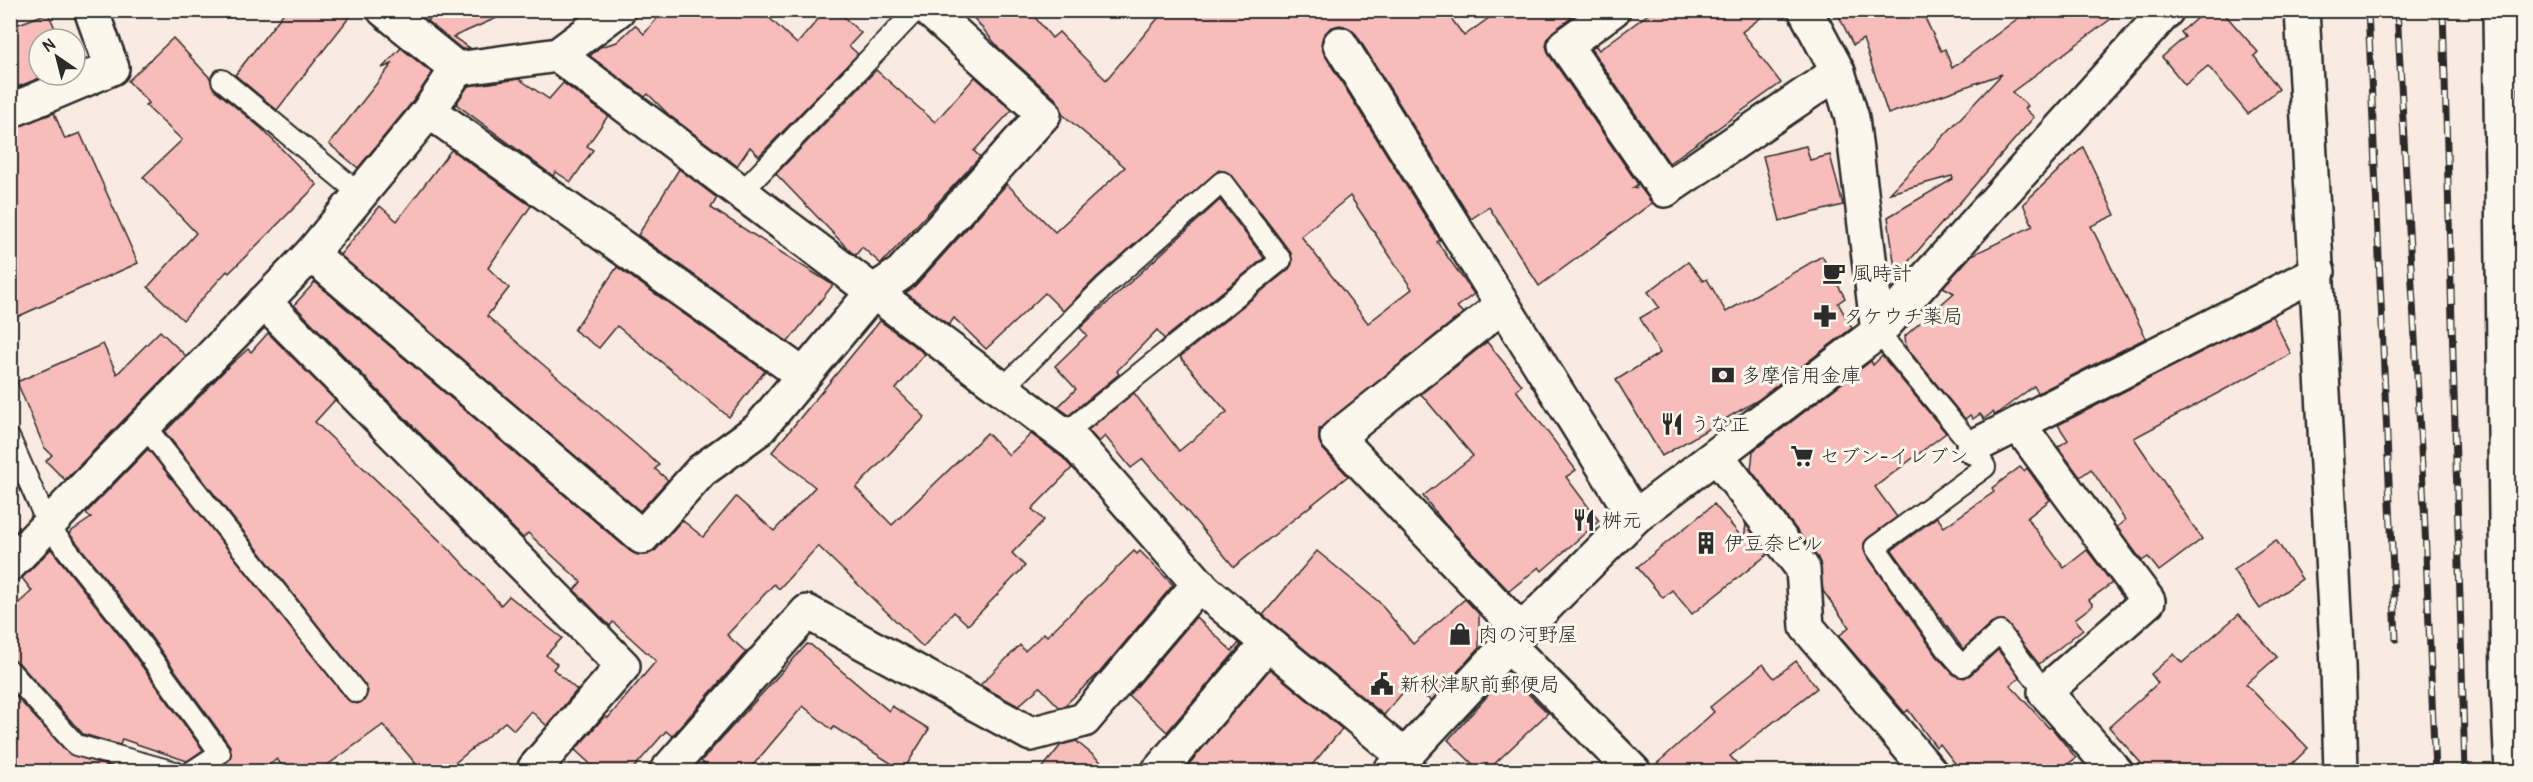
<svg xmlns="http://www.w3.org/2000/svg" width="2533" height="782" font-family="Pangolin,'Klee One',sans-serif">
	<rect width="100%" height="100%" fill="#faebe2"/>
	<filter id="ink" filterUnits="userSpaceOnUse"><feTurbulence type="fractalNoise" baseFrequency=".0167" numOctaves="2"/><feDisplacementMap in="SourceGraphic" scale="12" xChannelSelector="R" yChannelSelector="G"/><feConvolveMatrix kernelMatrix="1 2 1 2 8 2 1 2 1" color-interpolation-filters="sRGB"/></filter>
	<g filter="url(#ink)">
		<g fill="#f8bcba" stroke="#2b2b2b" stroke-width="1.5" fill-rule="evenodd">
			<path d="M286 10H355L277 110 235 75Z"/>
			<path d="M437 10H515L453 37 470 48 462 49 427 21Z"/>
			<path d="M664 10H761L797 44 826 10H836L861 33 849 46 858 54 759 156 750 147 737 166 669 115 648 94 645 97 590 56 600 47 617 42 635 25 644 34Z"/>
			<path d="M967 10H1029L1052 38 1059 32 1106 80 1165 10H1445L1464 36 1500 10H1567L1572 17 1548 38 1546 46 1549 55 1638 184 1633 188 1640 187 1652 203 1539 286 1489 207 1471 219 1356 34 1349 28 1340 25 1330 28 1323 36 1321 44 1324 54 1440 240 1437 242 1474 294 1457 307 1463 313 1319 429V440L1323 449 1348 476 1234 567 1143 459 1131 468 1105 436 1099 442 1088 430 1134 393 1179 451 1227 412 1180 357 1289 269 1292 264 1291 253 1232 175 1219 170 1097 277 1063 311 1045 293 986 349 954 318 949 325 906 293 915 286 1007 184 1055 232 1125 167 1062 114 1057 100 999 48ZM1350 196 1412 289 1368 323 1301 236Z"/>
			<path d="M1654 10H1771L1742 32 1781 83 1669 163 1591 49 1596 46 1599 50Z"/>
			<path d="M1836 10H1921L1941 51 1945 49 1952 68 2029 10H2123L2012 92 2028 106 2025 109 2034 117 1896 276 1888 217 1953 179 1952 176 1890 193 2002 74 1888 114 1863 39 1853 45Z"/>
			<path d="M2206 10H2221L2258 52 2254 56 2279 89 2248 114 2208 66 2185 85 2162 57 2185 37 2181 32Z"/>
			<path d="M10 12 16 25 48 13 60 39H39V75H47L10 90Z"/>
			<path d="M173 38 210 78 214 89 262 129 317 185 229 273 227 271 183 320 148 287 196 233 143 177 182 140 145 105 149 103 128 81Z"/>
			<path d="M401 48 432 73 414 100 358 168 329 144 392 64 382 68Z"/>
			<path d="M876 70 935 122 975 77 1012 110 974 151 980 157 881 264 862 247 856 255 851 252 776 174Z"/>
			<path d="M519 79 549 99 563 83 608 116 587 146 593 150 571 182 556 172 553 176 456 104 468 86Z"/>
			<path d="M54 113 65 139 80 133 138 263 10 320V129Z"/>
			<path d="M1806 146 1810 160 1830 155 1843 205 1780 221 1763 156Z"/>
			<path d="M2083 147 2115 215 2091 226 2146 338 2038 393 2034 386 1995 415 1993 412 1984 419 1980 414 1973 419 1970 415 1965 419 1906 347 1905 336 1954 293 1943 287 1972 255 2033 226 2023 204Z"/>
			<path d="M451 150 531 206 488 268 509 288 487 316 659 465 655 469 668 480 640 511 340 255 380 206 397 221Z"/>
			<path d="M679 169 717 198 711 208 833 285 788 342 638 235Z"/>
			<path d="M1220 200 1264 258 1164 339 1157 330 1117 371 1119 374 1069 415 1058 407 1076 389 1055 366 1087 335 1080 328Z"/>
			<path d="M1822 256 1845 298 1838 303 1852 328 1758 400 1662 456 1616 380 1660 353 1640 318 1659 307 1648 292 1688 262 1703 281 1707 279 1726 312Z"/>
			<path d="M617 267 765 371 729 417 617 326 599 348 574 330Z"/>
			<path d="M315 282 630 551 638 555H647L656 550 682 520 703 537 736 497 774 531 815 487 772 452 880 321 925 354 896 389 925 417 856 488 892 525 987 433 1009 455 1031 434 1063 458 1072 468 1032 509 1044 520 1012 553 1025 566 968 625 954 612 923 647 818 546 779 589 774 584 727 635 746 652 672 736 666 731 631 771H598L575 750 605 716 608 718 656 661 613 622 610 626 574 590 581 582 528 533 523 538 294 305Z"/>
			<path d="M2272 316 2291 354 2134 438 2202 539 2159 571 2148 557 2142 561 2117 527 2125 520 2091 469 2080 477 2058 447 2068 440 2058 425Z"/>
			<path d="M160 331 186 356 65 480 46 461 52 455 44 447 17 382 103 344 117 374Z"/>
			<path d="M268 333 335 400 315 422 453 553 501 605 509 596 562 638 546 655 557 664 553 669 577 690 547 726 531 711 514 730 505 722 445 771H422L383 725 319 771H286L277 759 261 771 216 770 230 759V746L140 622 69 533 91 518 86 513 148 449 347 699 357 704 364 701 368 691 365 685 165 432 228 367 248 349 251 352Z"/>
			<path d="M1487 342 1522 385 1516 390 1576 470 1566 477 1599 521 1542 571 1539 567 1509 591 1444 523 1423 496 1473 456 1421 394Z"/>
			<path d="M1882 356 1946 433 1875 487 1897 517 1868 538 1864 543 1865 553 1937 656 1953 674 1964 678 1970 675 1998 650 2020 678 2010 685 2049 728 2051 727 2076 758 2058 771H1961L1940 744 1936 747 1908 710 1905 713 1839 636 1849 627 1823 591 1818 558 1751 470 1753 451 1871 361 1873 365Z"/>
			<path d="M2020 467 2024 471 2027 468 2050 500 2027 518 2064 568 2087 550 2112 583 2089 600 2093 605 2075 619 2083 629 2039 664 2004 621 1992 623 1963 649 1892 550 1937 517 1944 527 1994 492 1992 488Z"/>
			<path d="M1714 504 1744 540 1746 524 1768 554 1692 614 1672 590 1663 598 1637 567Z"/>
			<path d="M2276 540 2302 579 2260 609 2233 570Z"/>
			<path d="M51 549 120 636 203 750 187 761 122 739 120 745 83 734 19 663 10 659V611L32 591 22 578Z"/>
			<path d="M1134 551 1137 554 1140 551 1173 585 1100 672 1064 706 1059 707 1040 687 1018 706 980 685 1020 645 1025 651 1044 633 1047 636Z"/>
			<path d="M1317 551 1379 602 1413 644 1465 599 1479 614V648L1431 701 1410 684 1384 715 1263 615Z"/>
			<path d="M2239 614 2277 657 2246 684 2308 748 2285 771H2148L2109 727 2158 683 2151 674 2174 654 2182 663Z"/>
			<path d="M1196 617 1232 651 1239 643 1241 645 1167 732 1129 696Z"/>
			<path d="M807 644 811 645 889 711 892 706 929 729 903 771 834 727 832 730 803 706 748 771H713L701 761Z"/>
			<path d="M1796 661 1817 688 1730 756 1744 771H1652V768L1714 712 1710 707 1763 664 1774 678Z"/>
			<path d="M1270 669 1342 729 1307 771H1183Z"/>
			<path d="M1514 680 1548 713 1487 771H1480L1448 740 1499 683Z"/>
			<path d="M10 690 68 753 114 768 113 771H10Z"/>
			<path d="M1076 741 1112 771H1040L1061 745Z"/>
		</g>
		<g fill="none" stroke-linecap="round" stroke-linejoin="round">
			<g stroke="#2b2b2b" stroke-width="24">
				<g id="lane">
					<path d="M222 80 360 194"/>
					<path d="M741 193 916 10"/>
					<path d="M1878 332 1973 447 1985 467 1875 547 1947 649 1962 666 2000 632 2045 692"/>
					<path d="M1002 389 1105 286 1222 182 1281 260 1063 435"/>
					<path d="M143 424 356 692"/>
					<path d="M10 439 49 527 130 629 220 753 191 772"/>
					<path d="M10 671 76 745 175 772"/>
				</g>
			</g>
			<g stroke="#2b2b2b" stroke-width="38">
				<g id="street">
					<path d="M384 10 457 69 558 55 618 10"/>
					<path d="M1613 10 1565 45 1665 190 1838 72"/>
					<path d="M1805 10 1838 72 1852 118 1878 332"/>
					<path d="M2302 10 2338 666 2341 772"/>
					<path d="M2500 10 2508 687 2512 772"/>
					<path d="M1340 44 1635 517"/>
					<path d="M558 55 1076 444 1204 590 1404 756"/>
					<path d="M10 111 112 68 91 10"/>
					<path d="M429 111 803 375"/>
					<path d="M311 254 642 537 701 471 759 429 873 292 901 273 1044 114 929 10"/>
					<path d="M264 302 623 666 535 768 539 772"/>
					<path d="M1503 305 1337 437 1521 631"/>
					<path d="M2018 424 2148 601 2045 692 2116 772"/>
					<path d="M1973 447 2318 272"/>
					<path d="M1717 456 1803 569 1807 627 1930 772"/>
					<path d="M10 564 311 254 429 111 457 69"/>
					<path d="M1508 645 1634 772"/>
					<path d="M666 772 807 612 1031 734 1084 720 1199 584"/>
					<path d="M1158 772 1268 643"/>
					<path d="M1390 772 1521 631 1635 517 1878 332 2167 10"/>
				</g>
			</g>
			<use href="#lane" stroke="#fbf7ec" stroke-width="20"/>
			<use href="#street" stroke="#fbf7ec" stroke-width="33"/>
			<g stroke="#2b2b2b" stroke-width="7">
				<g id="rail">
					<path d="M2368 10 2396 639"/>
					<path d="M2397 10 2424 504 2435 772"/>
					<path d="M2443 10 2465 772"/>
				</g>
			</g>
			<use href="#rail" stroke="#fbf7ec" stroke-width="4.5" stroke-dasharray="14" stroke-linecap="butt"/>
		</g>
	</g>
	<defs>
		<g id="cafe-bare" transform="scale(1.8)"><path d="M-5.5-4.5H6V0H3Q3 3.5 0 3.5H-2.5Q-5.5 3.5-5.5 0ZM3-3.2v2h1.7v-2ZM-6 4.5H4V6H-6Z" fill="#2b2b2b" stroke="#fbf7ec" stroke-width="2.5" paint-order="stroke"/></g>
		<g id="pharmacy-bare" transform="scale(1.8)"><path d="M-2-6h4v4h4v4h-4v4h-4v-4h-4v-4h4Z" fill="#2b2b2b" stroke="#fbf7ec" stroke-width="2.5" paint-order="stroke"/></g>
		<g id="bank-bare" transform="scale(1.8)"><path d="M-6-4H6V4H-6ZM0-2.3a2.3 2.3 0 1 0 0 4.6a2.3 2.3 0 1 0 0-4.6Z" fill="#2b2b2b" stroke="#fbf7ec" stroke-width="2.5" paint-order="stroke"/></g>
		<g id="restaurant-bare" transform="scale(1.8)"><path d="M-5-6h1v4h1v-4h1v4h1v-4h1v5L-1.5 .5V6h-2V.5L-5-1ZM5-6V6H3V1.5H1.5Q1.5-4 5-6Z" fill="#2b2b2b" stroke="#fbf7ec" stroke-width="2.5" paint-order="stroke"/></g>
		<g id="supermarket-bare" transform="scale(1.8)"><path d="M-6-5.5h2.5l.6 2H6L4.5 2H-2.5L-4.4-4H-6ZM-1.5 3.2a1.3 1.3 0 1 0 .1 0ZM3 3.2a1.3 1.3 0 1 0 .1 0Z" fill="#2b2b2b" stroke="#fbf7ec" stroke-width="2.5" paint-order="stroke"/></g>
		<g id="building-bare" transform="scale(1.8)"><path d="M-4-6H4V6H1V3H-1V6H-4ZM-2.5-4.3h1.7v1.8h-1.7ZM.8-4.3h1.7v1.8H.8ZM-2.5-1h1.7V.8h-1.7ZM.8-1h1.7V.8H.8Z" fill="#2b2b2b" stroke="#fbf7ec" stroke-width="2.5" paint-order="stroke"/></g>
		<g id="shop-bare" transform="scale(1.8)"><path d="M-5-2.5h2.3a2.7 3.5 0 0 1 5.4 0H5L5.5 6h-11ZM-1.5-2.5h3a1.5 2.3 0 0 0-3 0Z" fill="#2b2b2b" stroke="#fbf7ec" stroke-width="2.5" paint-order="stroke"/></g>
		<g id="civic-bare" transform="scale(1.8)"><path d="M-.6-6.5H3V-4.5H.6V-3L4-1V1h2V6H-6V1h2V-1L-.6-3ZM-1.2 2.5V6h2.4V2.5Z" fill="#2b2b2b" stroke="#fbf7ec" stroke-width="2.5" paint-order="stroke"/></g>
	</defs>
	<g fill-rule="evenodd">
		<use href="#cafe-bare" x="1834" y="273"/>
		<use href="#pharmacy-bare" x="1825" y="316"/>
		<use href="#bank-bare" x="1723" y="375"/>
		<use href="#restaurant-bare" x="1672" y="424"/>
		<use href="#supermarket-bare" x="1802" y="456"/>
		<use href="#restaurant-bare" x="1584" y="520"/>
		<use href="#building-bare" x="1706" y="543"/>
		<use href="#shop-bare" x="1460" y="634"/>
		<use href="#civic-bare" x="1382" y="684"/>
	</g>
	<g text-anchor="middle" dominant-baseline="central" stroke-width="6" stroke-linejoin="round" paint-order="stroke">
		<g font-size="20" fill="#2b2b2b" stroke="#fbf7ec" text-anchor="start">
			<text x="1852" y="273">風時計</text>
			<text x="1843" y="316">タケウチ薬局</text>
			<text x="1741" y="375">多摩信用金庫</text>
			<text x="1690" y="424">うな正</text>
			<text x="1820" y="456">セブン-イレブン</text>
			<text x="1602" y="520">桝元</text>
			<text x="1724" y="543">伊豆奈ビル</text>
			<text x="1478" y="634">肉の河野屋</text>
			<text x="1400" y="684">新秋津駅前郵便局</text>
		</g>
	</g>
	<rect width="2533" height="782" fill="none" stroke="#fbf7ec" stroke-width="36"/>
	<rect x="18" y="18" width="2497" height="746" fill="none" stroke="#2b2b2b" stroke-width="2" filter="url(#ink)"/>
	<g transform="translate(57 57) rotate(325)"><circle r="28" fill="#fbf7ec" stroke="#a8a59f" stroke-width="1.5"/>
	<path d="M0-4.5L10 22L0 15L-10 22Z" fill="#2b2b2b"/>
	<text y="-9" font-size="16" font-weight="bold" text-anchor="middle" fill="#2b2b2b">N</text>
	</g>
</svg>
